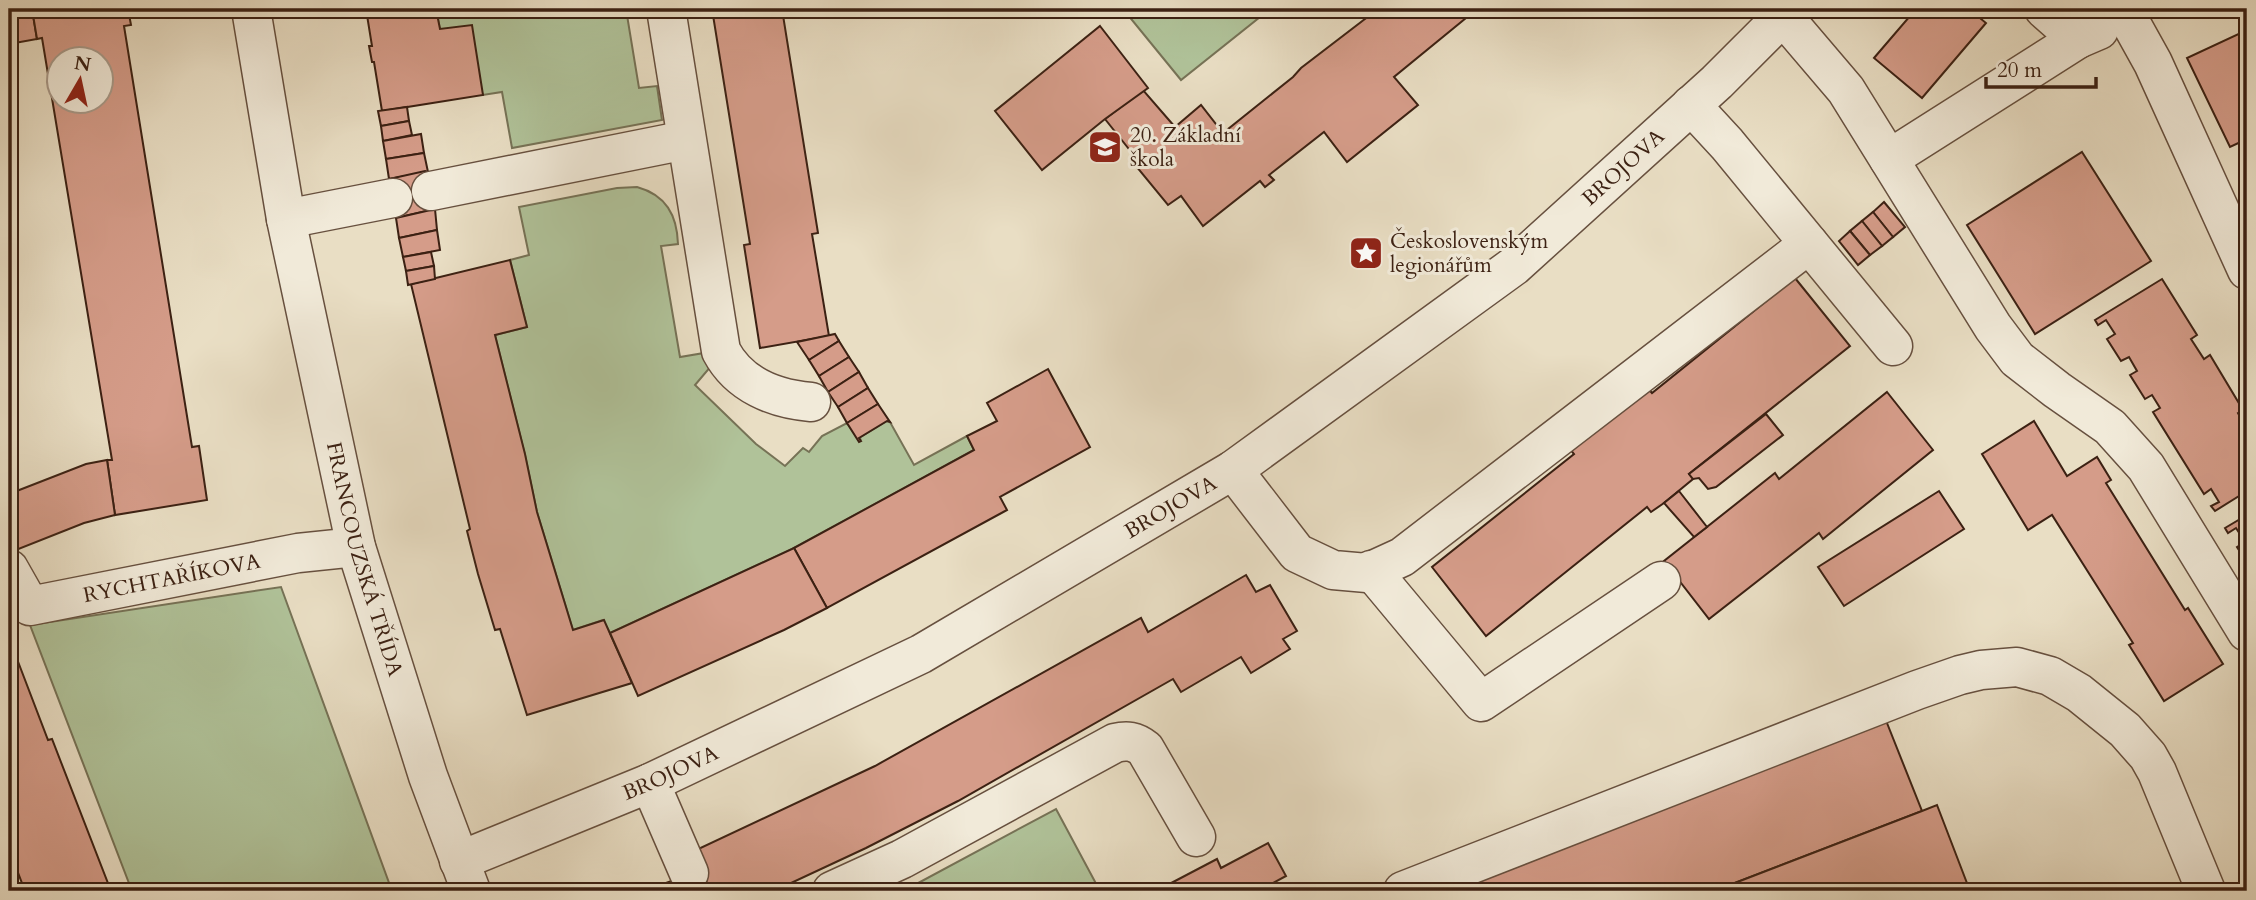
<svg xmlns="http://www.w3.org/2000/svg" width="2256" height="900" font-family="Cardo,serif">
	<rect width="100%" height="100%" fill="#e9dec4"/>
	<filter id="stains"><feTurbulence type="fractalNoise" baseFrequency=".00286" numOctaves="4"/><feColorMatrix values="0 0 0 0 .2 0 0 0 0 .09 0 0 0 0 .02 0 0 0 .5 -.17"/></filter>
	<radialGradient id="worn" r=".72"><stop offset=".6" stop-color="#630" stop-opacity="0"/><stop offset="1" stop-color="#630" stop-opacity=".3"/></radialGradient>
	<g fill="#b0c299" stroke="#767256" stroke-width="2">
		<path d="M436 9H626L639 88 657 86 662 120 512 148 502 92 483 95 453 29H440Z"/>
		<path d="M1123 9H1270L1181 80Z"/>
		<path d="M637 187C666 195 677 215 678 244L661 246 680 357 710 352 712 365 695 385 756 444 785 466 803 448 809 452 822 436 847 423 861 440 859 438 887 421 890 422 914 465 967 436 974 450 794 548 610 633 603 620 573 630 537 512 525 455 495 335 527 327 510 260 529 255 519 207 617 188Z"/>
		<path d="M281 587 392 891H132L30 625Z"/>
		<path d="M1056 809 1100 891H908L907 889Z"/>
	</g>
	<g fill="#d59c89" stroke="#3c2113" stroke-width="2" fill-rule="evenodd">
		<path d="M9 9H32L37 39 9 44Z"/>
		<path d="M32 9H128L131 25 124 26 192 447 199 446 207 500 115 515 107 460H112L42 38 37 39ZM60 60H102V102H60Z"/>
		<path d="M366 9H436L440 29 472 25 483 95 382 111 374 62H372L369 46H372Z"/>
		<path d="M712 9H782L818 233 812 234 829 336 760 348 744 245 750 244Z"/>
		<path d="M1378 9H1477L1394 77 1418 105 1347 162 1324 132 1269 175 1274 180 1265 187 1260 181 1203 226 1181 196 1168 205 1131 160 1136 158 1105 119 1143 90 1175 127 1201 105 1223 133 1293 77 1301 68Z"/>
		<path d="M1916 9H1969L1986 23 1922 98 1874 58Z"/>
		<path d="M1100 26 1148 88 1105 119 1042 170 995 111Z"/>
		<path d="M2247 30V139L2230 147 2187 58Z"/>
		<path d="M407 107 409 121 381 126 378 111Z"/>
		<path d="M409 121 412 135 383 141 381 126Z"/>
		<path d="M421 134 424 153 386 159 383 141Z"/>
		<path d="M2082 152 2151 261 2035 334 1967 225Z"/>
		<path d="M424 153 428 172 389 179 386 159Z"/>
		<path d="M425 171 428 172 435 209 396 218 389 179Z"/>
		<path d="M1884 202 1905 227 1893 237 1873 212Z"/>
		<path d="M435 209 437 230 399 238 396 218Z"/>
		<path d="M1873 212 1893 237 1882 246 1862 221Z"/>
		<path d="M1862 221 1882 246 1870 255 1850 231Z"/>
		<path d="M437 230 440 250 403 257 399 238Z"/>
		<path d="M1850 231 1870 255 1858 265 1839 241Z"/>
		<path d="M431 252 434 266 406 271 403 257Z"/>
		<path d="M510 260 527 327 495 335 525 454 537 512 573 630 604 620 632 683 527 715 500 629 495 630 478 574 467 531 470 529 411 284Z"/>
		<path d="M434 266 435 279 408 285 406 271Z"/>
		<path d="M1795 278 1850 346 1689 474 1693 479 1664 503 1651 512 1647 507 1486 636 1432 567 1574 454 1569 448 1646 386 1652 393Z"/>
		<path d="M2162 279 2197 335 2191 339 2204 359 2210 355 2243 410 2238 413 2247 429V491L2215 511 2211 506 2219 502 2211 489 2204 494 2153 412 2160 408 2152 395 2145 399 2130 375 2137 371 2129 357 2121 361 2107 339 2115 334 2106 320 2098 325 2095 320Z"/>
		<path d="M835 334 839 341 809 360 797 342Z"/>
		<path d="M839 341 849 357 819 376 809 360Z"/>
		<path d="M849 357 859 372 828 392 819 376Z"/>
		<path d="M1048 369 1090 447 1000 497 1007 510 827 608 794 548 974 450 967 436 997 421 987 403Z"/>
		<path d="M859 372 868 388 838 407 828 392Z"/>
		<path d="M868 388 878 404 847 423 838 407Z"/>
		<path d="M1887 392 1933 450 1823 539 1819 533 1709 619 1664 561 1775 473 1779 479Z"/>
		<path d="M878 404 890 422 887 421 859 438 861 441 859 442 847 423Z"/>
		<path d="M1766 414 1783 435 1716 487 1708 489 1699 478 1693 479 1689 474Z"/>
		<path d="M2034 421 2067 476 2097 457 2111 480 2106 483 2185 610 2188 608 2223 664 2164 701 2129 645 2133 643 2052 515 2028 530 1982 454Z"/>
		<path d="M107 460 115 515 84 523 16 550 9 531V494L86 464Z"/>
		<path d="M1679 491 1707 527 1694 537 1664 503Z"/>
		<path d="M1939 491 1964 529 1844 606 1818 567Z"/>
		<path d="M2247 515V563L2237 547 2245 542 2236 528 2228 533 2225 528Z"/>
		<path d="M9 531 16 550 9 553Z"/>
		<path d="M794 548 827 608 784 630 638 696 610 633Z"/>
		<path d="M1246 575 1256 592 1270 585 1297 631 1283 639 1290 649 1251 673 1241 657 1181 692 1173 679 958 801 866 848 774 891H710L694 851 875 766 1141 618 1148 632Z"/>
		<path d="M9 638 48 740 52 739 111 891H25L9 849Z"/>
		<path d="M1885 718 1922 811 1714 891H1442Z"/>
		<path d="M1937 805 1970 891H1714L1922 811Z"/>
		<path d="M1268 843 1286 876 1258 891H1156L1217 859 1221 868Z"/>
		<path d="M2247 849V868L2241 852Z"/>
		<path d="M701 869 710 891H644L677 879Z"/>
	</g>
	<g fill="none" stroke-linecap="round" stroke-linejoin="round">
		<g stroke="#67503f" stroke-width="41">
			<g id="minor">
				<path id="s1" d="M251 9 286 219 356 547 428 776 471 891"/>
				<path d="M666 9 721 351C739 385 775 399 811 402"/>
				<path d="M2044 9 2078 39 2099 30"/>
				<path d="M1783 16 1846 90 1993 327 2017 359 2057 390 2110 427 2146 467 2247 632"/>
				<path d="M2128 18 2153 63 2247 270"/>
				<path d="M1691 105 1727 144 1893 346"/>
				<path d="M1889 159 2078 39"/>
				<path d="M431 191 686 140"/>
				<path d="M286 219 393 198"/>
				<path d="M1233 470 1297 553 1333 570 1367 573 1402 557 1809 244"/>
				<path id="s2" d="M9 569 30 606 298 553 356 547"/>
				<path d="M1371 570 1481 702 1661 581"/>
				<path d="M650 783 689 873"/>
				<path id="s3" d="M459 861 650 783 921 654 1233 470 1514 266 1717 82 1790 9"/>
				<path d="M832 891 902 859 1115 743C1127 740 1135 741 1145 749L1196 837"/>
				<path d="M1403 891 1917 690 1960 675 1981 670 2017 667 2050 676 2079 693 2125 730 2148 756 2157 772 2206 891"/>
			</g>
		</g>
		<use href="#minor" stroke="#f1ead9" stroke-width="38"/>
	</g>
	<defs>
		<g id="school-square" transform="scale(1.75)"><rect x="-9" y="-9" width="18" height="18" rx="4" fill="#8f2418" stroke="#f1ead9"/><path d="M0-5L7-2L0 1L-7-2ZM-4 1L0 2.5L4 1V4Q0 6-4 4Z" fill="#fff"/></g>
		<g id="sight-square" transform="scale(1.75)"><rect x="-9" y="-9" width="18" height="18" rx="4" fill="#8f2418" stroke="#f1ead9"/><path d="M0-6L1.8-2.2L6-1.7L2.9 1.2L3.7 5.4L0 3.3L-3.7 5.4L-2.9 1.2L-6-1.7L-1.8-2.2Z" fill="#fff"/></g>
	</defs>
	<g fill-rule="evenodd">
		<use href="#school-square" x="1105" y="147"/>
		<use href="#sight-square" x="1366" y="253"/>
	</g>
	<g text-anchor="middle" dominant-baseline="central" stroke-width="6" stroke-linejoin="round" paint-order="stroke">
		<g font-size="21" fill="#3c2113" stroke="#f1ead9" text-anchor="start">
			<text x="1130" y="135">20. Základní<tspan x="1130" dy="24">škola</tspan></text>
			<text x="1390" y="241">Československým<tspan x="1390" dy="24">legionářům</tspan></text>
		</g>
		<g font-size="21" fill="#3c2113" stroke="#f1ead9">
			<text stroke="none"><textPath href="#s3" startOffset="1363">BROJOVA</textPath></text>
			<text stroke="none"><textPath href="#s3" startOffset="796">BROJOVA</textPath></text>
			<text stroke="none"><textPath href="#s1" startOffset="562">FRANCOUZSKÁ TŘÍDA</textPath></text>
			<text stroke="none"><textPath href="#s2" startOffset="187">RYCHTAŘÍKOVA</textPath></text>
			<text stroke="none"><textPath href="#s3" startOffset="229">BROJOVA</textPath></text>
		</g>
	</g>
	<rect width="2256" height="900" fill="none" stroke="#e9dec4" stroke-width="35"/>
	<rect x="10" y="10" width="2235" height="879" fill="none" stroke="#3c2113" stroke-width="3.5"/>
	<rect x="18" y="18" width="2221" height="865" fill="none" stroke="#3c2113" stroke-width="2"/>
	<g transform="translate(80 80) rotate(9)"><circle r="33" fill="#f1ead9" stroke="#a99a8a" stroke-width="2"/>
	<path d="M0-5L12 26L0 18L-12 26Z" fill="#8f2418"/>
	<text y="-10" font-size="19" font-weight="bold" text-anchor="middle" fill="#3c2113">N</text>
	</g>
	<path d="M1986 77v10h110v-10" fill="none" stroke="#3c2113" stroke-width="3.5"/>
	<text x="1997" y="77" font-size="21" fill="#3c2113" stroke="#f1ead9" stroke-width="5" paint-order="stroke">20 m</text>
	<rect width="100%" height="100%" filter="url(#stains)"/>
	<rect width="100%" height="100%" fill="url(#worn)"/>
</svg>
